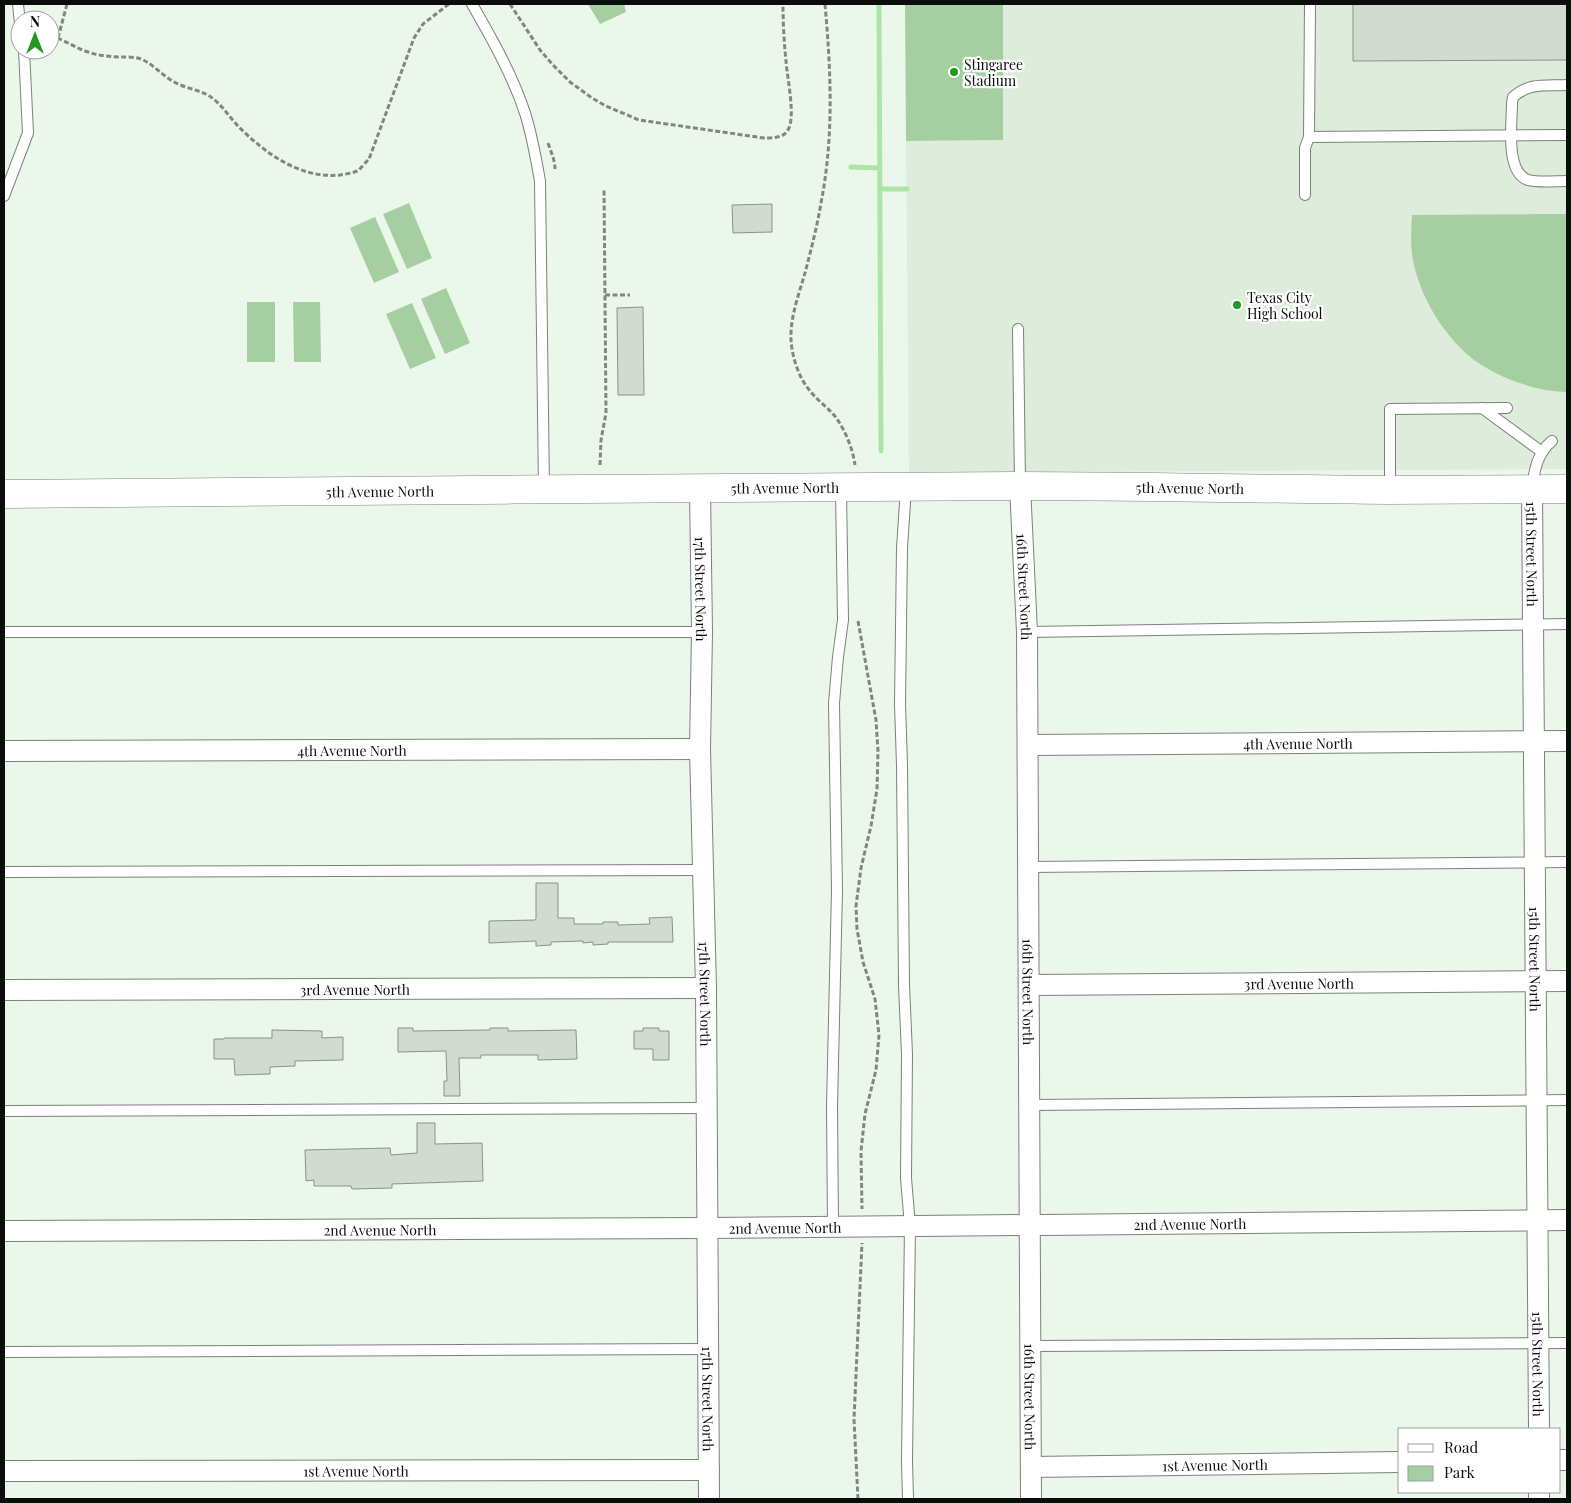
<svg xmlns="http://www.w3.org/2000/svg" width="1571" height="1503" font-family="'Playfair Display',serif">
	<rect width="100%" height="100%" fill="#ecf7eb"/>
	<path fill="#ddecdb" d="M1003 4H1567V469L909 473 906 141 1003 140Z"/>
	<g fill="#a5cfa1">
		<path d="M588 4H624L626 12 600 24Z"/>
		<path d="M905 4H1003V140L906 141Z"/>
		<path d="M409 203 432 258 407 269 383 214Z"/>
		<path d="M1567 214V392C1536 392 1492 376 1468 355 1442 332 1422 299 1414 265 1410 249 1411 231 1412 215Z"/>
		<path d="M375 217 399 272 374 283 350 228Z"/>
		<path d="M446 288 470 343 445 354 421 299Z"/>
		<rect x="247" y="302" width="28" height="60"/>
		<path d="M293 302H320L321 362H294Z"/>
		<path d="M412 303 436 358 410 369 386 314Z"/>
	</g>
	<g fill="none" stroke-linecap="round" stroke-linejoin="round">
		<g stroke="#ace6a7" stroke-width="5">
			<path d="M879 4 881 451"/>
			<path d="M851 167 880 168"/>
			<path d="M880 189H907"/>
		</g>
	</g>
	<g fill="#d1dbd0" stroke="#899388">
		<path d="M1353 4H1567V60L1353 61Z"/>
		<path d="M772 204V232L733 233 732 205Z"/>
		<path d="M643 307 644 395H618L617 308Z"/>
		<path d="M536 883H558V918H574V924H603V922H618V925L650 924 649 918 672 917 673 942H608V944L593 945V942L583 943V941L551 942V945L536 946V941L489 943V921L535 920 536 919Z"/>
		<path d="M398 1028H413V1031L490 1030V1028H508V1031L576 1030 577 1059 538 1060V1055H481V1058H459L460 1096H444V1081H447L446 1051 398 1052Z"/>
		<path d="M643 1028H659V1031H669V1060H653V1049H634V1031H643Z"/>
		<path d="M272 1030 322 1031V1038L343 1037V1060L295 1061V1066L270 1067V1074L235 1075 234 1059H214V1039H224V1038H272Z"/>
		<path d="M417 1123H435V1144L482 1143 483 1181 392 1184V1188L352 1189 351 1186H314V1180L306 1181 305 1150 390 1148 391 1155 417 1153Z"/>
	</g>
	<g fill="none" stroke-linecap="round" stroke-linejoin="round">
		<g stroke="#7a8378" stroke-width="12">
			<g id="lane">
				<path d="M18 4 20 24"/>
				<path d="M472 4C492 39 512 74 525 113 532 135 536 158 540 181L544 489"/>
				<path d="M1310 4 1309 137 1567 135"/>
				<path d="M1567 85C1546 86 1530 82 1513 97L1512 103C1512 124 1505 172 1528 180 1539 183 1555 181 1567 181"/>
				<path d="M1305 195V148L1309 137"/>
				<path d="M4 196 28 133 24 50"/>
				<path d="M1018 329 1020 485"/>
				<path d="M1482 408 1542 452"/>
				<path d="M906 488 902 548 900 704 902 765 904 985 907 1054 906 1178 910 1226 907 1461 908 1499"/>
				<path d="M1390 489V409L1507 408"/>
				<path d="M1532 489C1534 471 1537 453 1552 441"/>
				<path d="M4 632H702"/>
				<path d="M1027 632 1567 624"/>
				<path d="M1029 867 1567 862"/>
				<path d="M4 872 703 870"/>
				<path d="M1030 1105 1567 1100"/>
				<path d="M4 1111 706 1108"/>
				<path d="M833 1227 832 1106 837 890 834 703 838 657 843 620 841 489"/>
				<path d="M1031 1346 1567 1343"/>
				<path d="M4 1352 708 1349"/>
			</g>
		</g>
		<g stroke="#7a8378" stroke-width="22">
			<g id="street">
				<path id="s1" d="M1020 486 1027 632 1031 1499"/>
				<path id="s2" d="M700 489 702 632 700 749 706 988 709 1499"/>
				<path id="s3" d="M1532 489 1539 1429"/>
				<path id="s4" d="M1028 745 1567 741"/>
				<path id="s5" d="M4 751 700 749"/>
				<path id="s6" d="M1030 985 1567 981"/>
				<path id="s7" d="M4 990 706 988"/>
				<path id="s8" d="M4 1231 707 1228 1567 1220"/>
				<path d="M1560 1460H1567"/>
				<path id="s9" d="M1031 1467 1400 1462"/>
				<path id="s10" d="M4 1471 709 1470"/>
				<path d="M1539 1492V1499"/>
			</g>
		</g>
		<g stroke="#7a8378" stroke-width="29">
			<g id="secondary">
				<path id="s11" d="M4 494C342 492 679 487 1017 486 1140 486 1263 489 1387 490 1447 490 1507 489 1567 489"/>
			</g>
		</g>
		<g stroke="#80877f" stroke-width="3" stroke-dasharray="5 2.5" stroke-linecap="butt">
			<path d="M510 4 540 50 553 65 570 82 592 98 606 106 639 120 764 138C772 138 784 138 788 130 796 117 787 77 786 61 784 42 783 23 783 4"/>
			<path d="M825 4C831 72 834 136 821 203 817 227 811 250 805 273 799 294 790 317 791 340 792 357 799 379 811 392 819 402 830 409 837 419 846 432 853 450 855 465"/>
			<path d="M50 36C64 39 75 48 88 52 100 56 111 57 122 57 127 57 133 57 138 58 152 62 162 76 176 83 186 88 198 90 208 95 221 103 229 117 240 128 266 154 301 179 340 175 346 174 354 173 359 170 362 167 366 162 369 159L414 38 423 24 449 4"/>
			<path d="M58 38 67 4"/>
			<path d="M548 143C551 152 555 160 555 169"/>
			<path d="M605 295H630"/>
			<path d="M600 465 601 440 606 413 604 188"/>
			<path d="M858 621 876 720 878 751 877 789 871 826 861 868 856 906 857 929 863 962 875 999 879 1035 876 1070 865 1114 861 1151 862 1209"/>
			<path d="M858 1499 854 1419 862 1243"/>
		</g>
		<use href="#lane" stroke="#fff" stroke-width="10"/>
		<use href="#street" stroke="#fff" stroke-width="20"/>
		<use href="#secondary" stroke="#fff" stroke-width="28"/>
	</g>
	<g fill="#249622" stroke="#fff" stroke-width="2">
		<circle cx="954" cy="72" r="5"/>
		<circle cx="1237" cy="305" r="5"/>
	</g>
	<g text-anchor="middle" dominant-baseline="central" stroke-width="4.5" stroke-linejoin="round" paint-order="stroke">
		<g font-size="14" fill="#0a0d09" stroke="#fff" text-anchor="start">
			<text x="964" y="64">Stingaree<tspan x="964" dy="16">Stadium</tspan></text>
			<text x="1247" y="297">Texas City<tspan x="1247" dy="16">High School</tspan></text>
		</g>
		<g font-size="14" fill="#0a0d09" stroke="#fff">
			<text stroke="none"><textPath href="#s11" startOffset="781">5th Avenue North</textPath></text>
			<text stroke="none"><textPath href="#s11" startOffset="1186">5th Avenue North</textPath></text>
			<text stroke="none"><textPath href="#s11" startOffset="376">5th Avenue North</textPath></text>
			<text stroke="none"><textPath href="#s3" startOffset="65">15th Street North</textPath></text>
			<text stroke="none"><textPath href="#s1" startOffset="101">16th Street North</textPath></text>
			<text stroke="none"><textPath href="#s2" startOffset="100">17th Street North</textPath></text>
			<text stroke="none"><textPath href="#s4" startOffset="270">4th Avenue North</textPath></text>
			<text stroke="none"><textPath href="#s5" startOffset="348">4th Avenue North</textPath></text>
			<text stroke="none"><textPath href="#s3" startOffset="470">15th Street North</textPath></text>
			<text stroke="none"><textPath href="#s6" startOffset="269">3rd Avenue North</textPath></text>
			<text stroke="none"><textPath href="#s7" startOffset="351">3rd Avenue North</textPath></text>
			<text stroke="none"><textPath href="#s1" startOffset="506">16th Street North</textPath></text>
			<text stroke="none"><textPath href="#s2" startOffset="505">17th Street North</textPath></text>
			<text stroke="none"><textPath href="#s8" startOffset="1186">2nd Avenue North</textPath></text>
			<text stroke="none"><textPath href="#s8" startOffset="781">2nd Avenue North</textPath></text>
			<text stroke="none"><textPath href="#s8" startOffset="376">2nd Avenue North</textPath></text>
			<text stroke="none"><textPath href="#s3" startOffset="875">15th Street North</textPath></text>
			<text stroke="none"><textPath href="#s1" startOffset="911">16th Street North</textPath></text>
			<text stroke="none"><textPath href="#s2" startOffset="910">17th Street North</textPath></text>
			<text stroke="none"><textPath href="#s9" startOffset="184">1st Avenue North</textPath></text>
			<text stroke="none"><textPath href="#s10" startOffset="352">1st Avenue North</textPath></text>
		</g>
	</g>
	<rect width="1571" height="1503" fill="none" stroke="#0a0d09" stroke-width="10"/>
	<rect x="1398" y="1428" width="162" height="65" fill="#ffffff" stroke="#9d9e9d"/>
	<rect x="1408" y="1444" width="25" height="8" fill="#ffffff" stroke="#9d9e9d"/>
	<text x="1444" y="1453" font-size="15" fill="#0a0d09">Road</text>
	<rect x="1408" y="1466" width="25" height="15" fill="#a5cfa1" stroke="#9d9e9d"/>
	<text x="1444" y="1478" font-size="15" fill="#0a0d09">Park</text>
	<g transform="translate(35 35)"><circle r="24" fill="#ffffff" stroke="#9d9e9d"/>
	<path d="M0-4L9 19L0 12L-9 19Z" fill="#249622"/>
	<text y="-8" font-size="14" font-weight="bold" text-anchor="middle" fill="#0a0d09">N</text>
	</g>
</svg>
